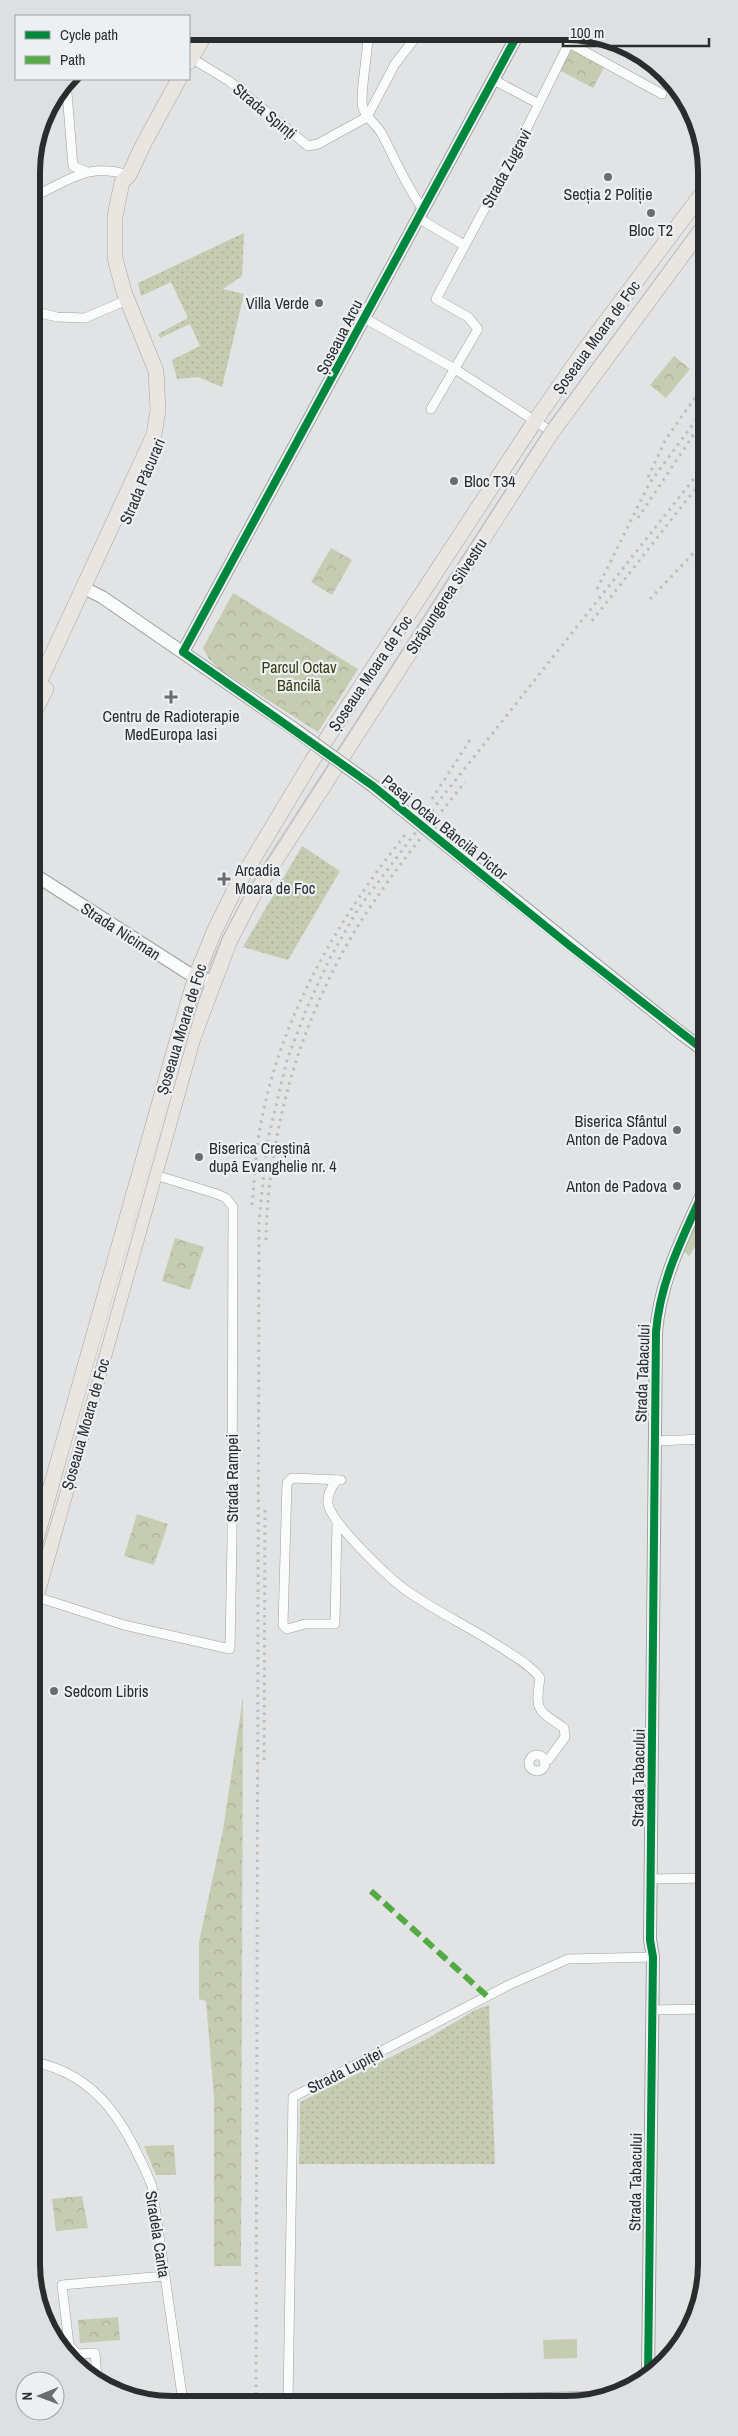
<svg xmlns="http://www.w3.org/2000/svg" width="738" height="2436" font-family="'Archivo Narrow',sans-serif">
	<defs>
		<pattern id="grass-dots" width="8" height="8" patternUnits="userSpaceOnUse" patternTransform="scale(1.25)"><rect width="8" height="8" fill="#c6ccb1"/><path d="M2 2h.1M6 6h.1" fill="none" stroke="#aaaf99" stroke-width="1.8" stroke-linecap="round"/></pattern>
		<pattern id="park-crowns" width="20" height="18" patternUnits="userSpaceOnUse" patternTransform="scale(1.25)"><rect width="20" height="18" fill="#c6ccb1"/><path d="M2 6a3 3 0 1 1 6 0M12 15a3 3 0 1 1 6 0" fill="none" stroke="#aaaf99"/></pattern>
	</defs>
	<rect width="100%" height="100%" fill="#e1e3e4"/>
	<g fill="url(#grass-dots)">
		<path d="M244 233 242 276 223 289 244 294 222 387 198 377 177 379 172 360 200 346 190 324 160 338 158 334 188 318 171 282 141 296 138 283Z"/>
		<path d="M302 846 340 871 288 960 243 947Z"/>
		<path d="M489 2005 495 2164H299L300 2102 425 2040 475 2010Z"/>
	</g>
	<g fill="url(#park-crowns)">
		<path d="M571 48 605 66 593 88 559 70Z"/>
		<path d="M674 356 690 369 666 398 650 385Z"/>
		<path d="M331 548 352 560 332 595 311 582Z"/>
		<path d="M233 593 358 669 318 732 219 669 209 659 203 648Z"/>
		<path d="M705 1205V1232L689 1256 684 1252Z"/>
		<path d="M175 1238 204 1247 190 1290 162 1281Z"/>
		<path d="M137 1514 168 1524 154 1565 124 1556Z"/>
		<path d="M243 1697 241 2266H214V2097L206 2001 199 1999V1942L223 1830Z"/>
		<path d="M174 2145 176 2175H156L144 2146Z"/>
		<path d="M82 2196 88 2228 56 2231 52 2199Z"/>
		<path d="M706 2202V2273L698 2310 696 2203Z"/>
		<path d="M118 2317 120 2340 80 2343 78 2320Z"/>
	</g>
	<path fill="#c6ccb1" d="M577 2339V2358L544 2359 543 2340Z"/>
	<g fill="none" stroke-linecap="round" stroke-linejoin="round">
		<g stroke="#9fa0a1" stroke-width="10">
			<g id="street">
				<path d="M368 33C368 55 362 78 362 101 362 117 377 123 383 136 396 161 406 186 423 209"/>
				<path d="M191 58 229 81 308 146 318 144 367 117"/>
				<path d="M492 79 539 104"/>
				<path d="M66 81 73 166 85 171"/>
				<path d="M367 117 395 64 419 33"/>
				<path d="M32 197C70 181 85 162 129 175"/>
				<path d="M418 218 464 245"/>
				<path d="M32 311 57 317 85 318 127 300"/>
				<path d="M364 318 455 369 552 432"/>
				<path d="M431 409 478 329 468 317 436 299 514 154 569 43 662 94"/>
				<path d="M654 1441 706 1439"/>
				<path d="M337 1480C331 1487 327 1494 328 1504 332 1524 389 1578 407 1591 439 1613 475 1630 508 1652 520 1660 532 1667 540 1678 535 1712 537 1709 564 1728L565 1737 549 1759 544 1761"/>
				<path d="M337 1521 335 1624H305L287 1629 283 1625 287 1483 292 1478 341 1480"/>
				<path d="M34 1596 124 1625 230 1649 232 1538 233 1207 226 1198 217 1194 152 1174"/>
				<circle cx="537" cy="1763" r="8"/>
				<path d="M651 1879 706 1878"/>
				<path d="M652 2010 706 2009"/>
				<path d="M34 2062C100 2075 128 2128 152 2186L183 2402"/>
				<path d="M97 2377 95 2353 77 2354 69 2345 62 2285 165 2276"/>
				<path d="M288 2402 293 2097 509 1985 568 1959 653 1957"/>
			</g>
		</g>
		<g stroke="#9fa0a1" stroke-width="14">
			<g id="secondary">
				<path d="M84 588 102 597 297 731"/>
				<path d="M183 652 518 34"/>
				<path d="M32 873 188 973 213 982"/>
				<path d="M682 1034 705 1051"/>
				<path d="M648 2377 653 1957 650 1940 656 1332C660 1280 684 1235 705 1188"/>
				<path d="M387 2402 603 2398"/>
			</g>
		</g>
		<g stroke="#a9a49e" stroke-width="16">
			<g id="primary">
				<path d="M189 62 207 31"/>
				<path d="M32 698 154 435 158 410 156 371 124 292 115 258V216L122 182 129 175 143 145 179 79"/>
				<path d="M32 717 46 689"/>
				<path d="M33 1550 179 1034 196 976 214 932 234 891 312 761 535 421 583 352 704 191"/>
				<path d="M33 1608 193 1038 230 940 255 892 552 432 704 226"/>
			</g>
		</g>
		<use href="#street" stroke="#fafbfb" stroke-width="9"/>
		<use href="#secondary" stroke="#fafbfb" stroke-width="12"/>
		<use href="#primary" stroke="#e9e5e1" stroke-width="15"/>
		<path stroke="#bdbebf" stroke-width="1" d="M33 1582 71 1456 188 1037 205 979 223 936 244 897 546 428 704 213"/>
		<g stroke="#bdbebf" stroke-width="3" stroke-dasharray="2.5 5" stroke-linecap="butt">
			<path d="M648 477 666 439 704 385"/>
			<path d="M638 518 696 431"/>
			<path d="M597 589 649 484 704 409"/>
			<path d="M650 599 705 541"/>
			<path d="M592 621 700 483"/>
			<path d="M432 799 470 740"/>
			<path d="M252 1205C254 1186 255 1167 257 1148 272 1032 333 925 405 835"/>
			<path d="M266 1240C268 1129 302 1015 361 921 392 873 429 827 465 782"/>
			<path d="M264 1760 265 1507"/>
			<path d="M256 2402 259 1221 267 1143 287 1060 306 1010 329 960 358 909 443 796 704 466"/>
		</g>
		<g stroke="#9fa0a1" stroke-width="14" stroke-linecap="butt">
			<path id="secondary-bridge" d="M297 731 373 786 682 1034"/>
		</g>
		<use href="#secondary-bridge" stroke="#fafbfb" stroke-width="12"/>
		<path stroke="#54ab44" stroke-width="6" stroke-dasharray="12 6" stroke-linecap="butt" d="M371 1891 488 1997"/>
		<g stroke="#edf0f3" stroke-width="11">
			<g id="cycleway">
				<path d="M518 34 183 652 373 786 570 946 705 1051"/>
				<path d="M648 2377 653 1957 650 1940 656 1332C660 1280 684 1235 705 1188"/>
			</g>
		</g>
		<use href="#cycleway" stroke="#00873e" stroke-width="8"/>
	</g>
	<g fill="#6b6c6d" stroke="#edf0f3" stroke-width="2">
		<circle cx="608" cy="177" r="5"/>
		<circle cx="651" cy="213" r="5"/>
		<circle cx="319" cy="303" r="5"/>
		<circle cx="454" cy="481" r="5"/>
		<path d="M168.5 689.5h5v5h5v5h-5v5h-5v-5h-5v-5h5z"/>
		<path d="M221.5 871.5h5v5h5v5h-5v5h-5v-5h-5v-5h5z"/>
		<circle cx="677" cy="1130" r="5"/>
		<circle cx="199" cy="1157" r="5"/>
		<circle cx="677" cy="1186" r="5"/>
		<circle cx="54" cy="1691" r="5"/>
	</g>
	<g text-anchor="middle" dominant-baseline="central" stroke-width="4.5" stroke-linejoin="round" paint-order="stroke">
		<g font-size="16" fill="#2b2c2d" stroke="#edf0f3">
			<text transform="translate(265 111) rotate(40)">Strada Spinți</text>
			<text transform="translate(506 168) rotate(-62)">Strada Zugravi</text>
			<text transform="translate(339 337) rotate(-63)">Șoseaua Arcu</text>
			<text transform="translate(596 337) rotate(-54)">Șoseaua Moara de Foc</text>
			<text transform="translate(142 481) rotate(-67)">Strada Păcurari</text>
			<text transform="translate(446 596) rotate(-57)">Străpungerea Silvestru</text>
			<text transform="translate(370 673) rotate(-56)">Șoseaua Moara de Foc</text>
			<text transform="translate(445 827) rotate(39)">Pasaj Octav Băncilă Pictor</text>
			<text transform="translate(121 931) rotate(33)">Strada Niciman</text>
			<text transform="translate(181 1029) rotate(-73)">Șoseaua Moara de Foc</text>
			<text transform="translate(642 1373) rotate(-88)">Strada Tabacului</text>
			<text transform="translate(85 1424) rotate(-74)">Șoseaua Moara de Foc</text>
			<text transform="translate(232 1478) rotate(-90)">Strada Rampei</text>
			<text transform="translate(638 1778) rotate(-89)">Strada Tabacului</text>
			<text transform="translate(345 2070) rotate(-27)">Strada Lupiței</text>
			<text transform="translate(635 2182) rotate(-89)">Strada Tabacului</text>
			<text transform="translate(158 2234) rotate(81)">Stradela Canta</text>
		</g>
		<g font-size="16" fill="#2b2c2d" stroke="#edf0f3" text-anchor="start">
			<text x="608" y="194" text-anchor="middle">Secția 2 Poliție</text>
			<text x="651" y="230" text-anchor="middle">Bloc T2</text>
			<text x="309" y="303" text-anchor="end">Villa Verde</text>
			<text x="464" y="481">Bloc T34</text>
			<text x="171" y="716" text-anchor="middle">Centru de Radioterapie<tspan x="171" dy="18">MedEuropa Iasi</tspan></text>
			<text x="235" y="870">Arcadia<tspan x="235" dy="18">Moara de Foc</tspan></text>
			<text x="667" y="1121" text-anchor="end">Biserica Sfântul<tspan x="667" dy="18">Anton de Padova</tspan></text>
			<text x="209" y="1148">Biserica Creștină<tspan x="209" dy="18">după Evanghelie nr. 4</tspan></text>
			<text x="667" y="1186" text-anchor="end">Anton de Padova</text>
			<text x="64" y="1691">Sedcom Libris</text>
		</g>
		<g font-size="16" fill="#363b0f" stroke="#edf0f3">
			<text x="299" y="667">Parcul Octav<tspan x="299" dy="18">Băncilă</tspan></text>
		</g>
	</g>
	<path d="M0 0H738V2436H0ZM172 40H566A132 132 0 0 1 698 172V2264A132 132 0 0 1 566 2396H172A132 132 0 0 1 40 2264V172A132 132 0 0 1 172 40Z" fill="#dde0e3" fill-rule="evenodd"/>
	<path fill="none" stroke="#2b2c2d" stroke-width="6" d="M172 40H566A132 132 0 0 1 698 172V2264A132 132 0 0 1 566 2396H172A132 132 0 0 1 40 2264V172A132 132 0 0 1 172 40Z"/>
	<rect x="15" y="15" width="175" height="65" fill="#edf0f3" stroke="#9fa2a4"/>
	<rect x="25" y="31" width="25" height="8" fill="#00873e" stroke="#9fa2a4"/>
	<text x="60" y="40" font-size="15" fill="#2b2c2d">Cycle path</text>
	<rect x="25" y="56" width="25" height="8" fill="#54ab44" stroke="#9fa2a4"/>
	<text x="60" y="65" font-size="15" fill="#2b2c2d">Path</text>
	<g transform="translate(40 2396) rotate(269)"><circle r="24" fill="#edf0f3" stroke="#9fa2a4"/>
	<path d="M0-4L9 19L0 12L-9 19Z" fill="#6b6c6d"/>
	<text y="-8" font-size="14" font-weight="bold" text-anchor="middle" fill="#2b2c2d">N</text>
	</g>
	<path d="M563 38v8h146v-8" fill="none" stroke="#2b2c2d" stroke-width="2.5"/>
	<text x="570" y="38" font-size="15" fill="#2b2c2d" stroke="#edf0f3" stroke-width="4" paint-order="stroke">100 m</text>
</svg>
